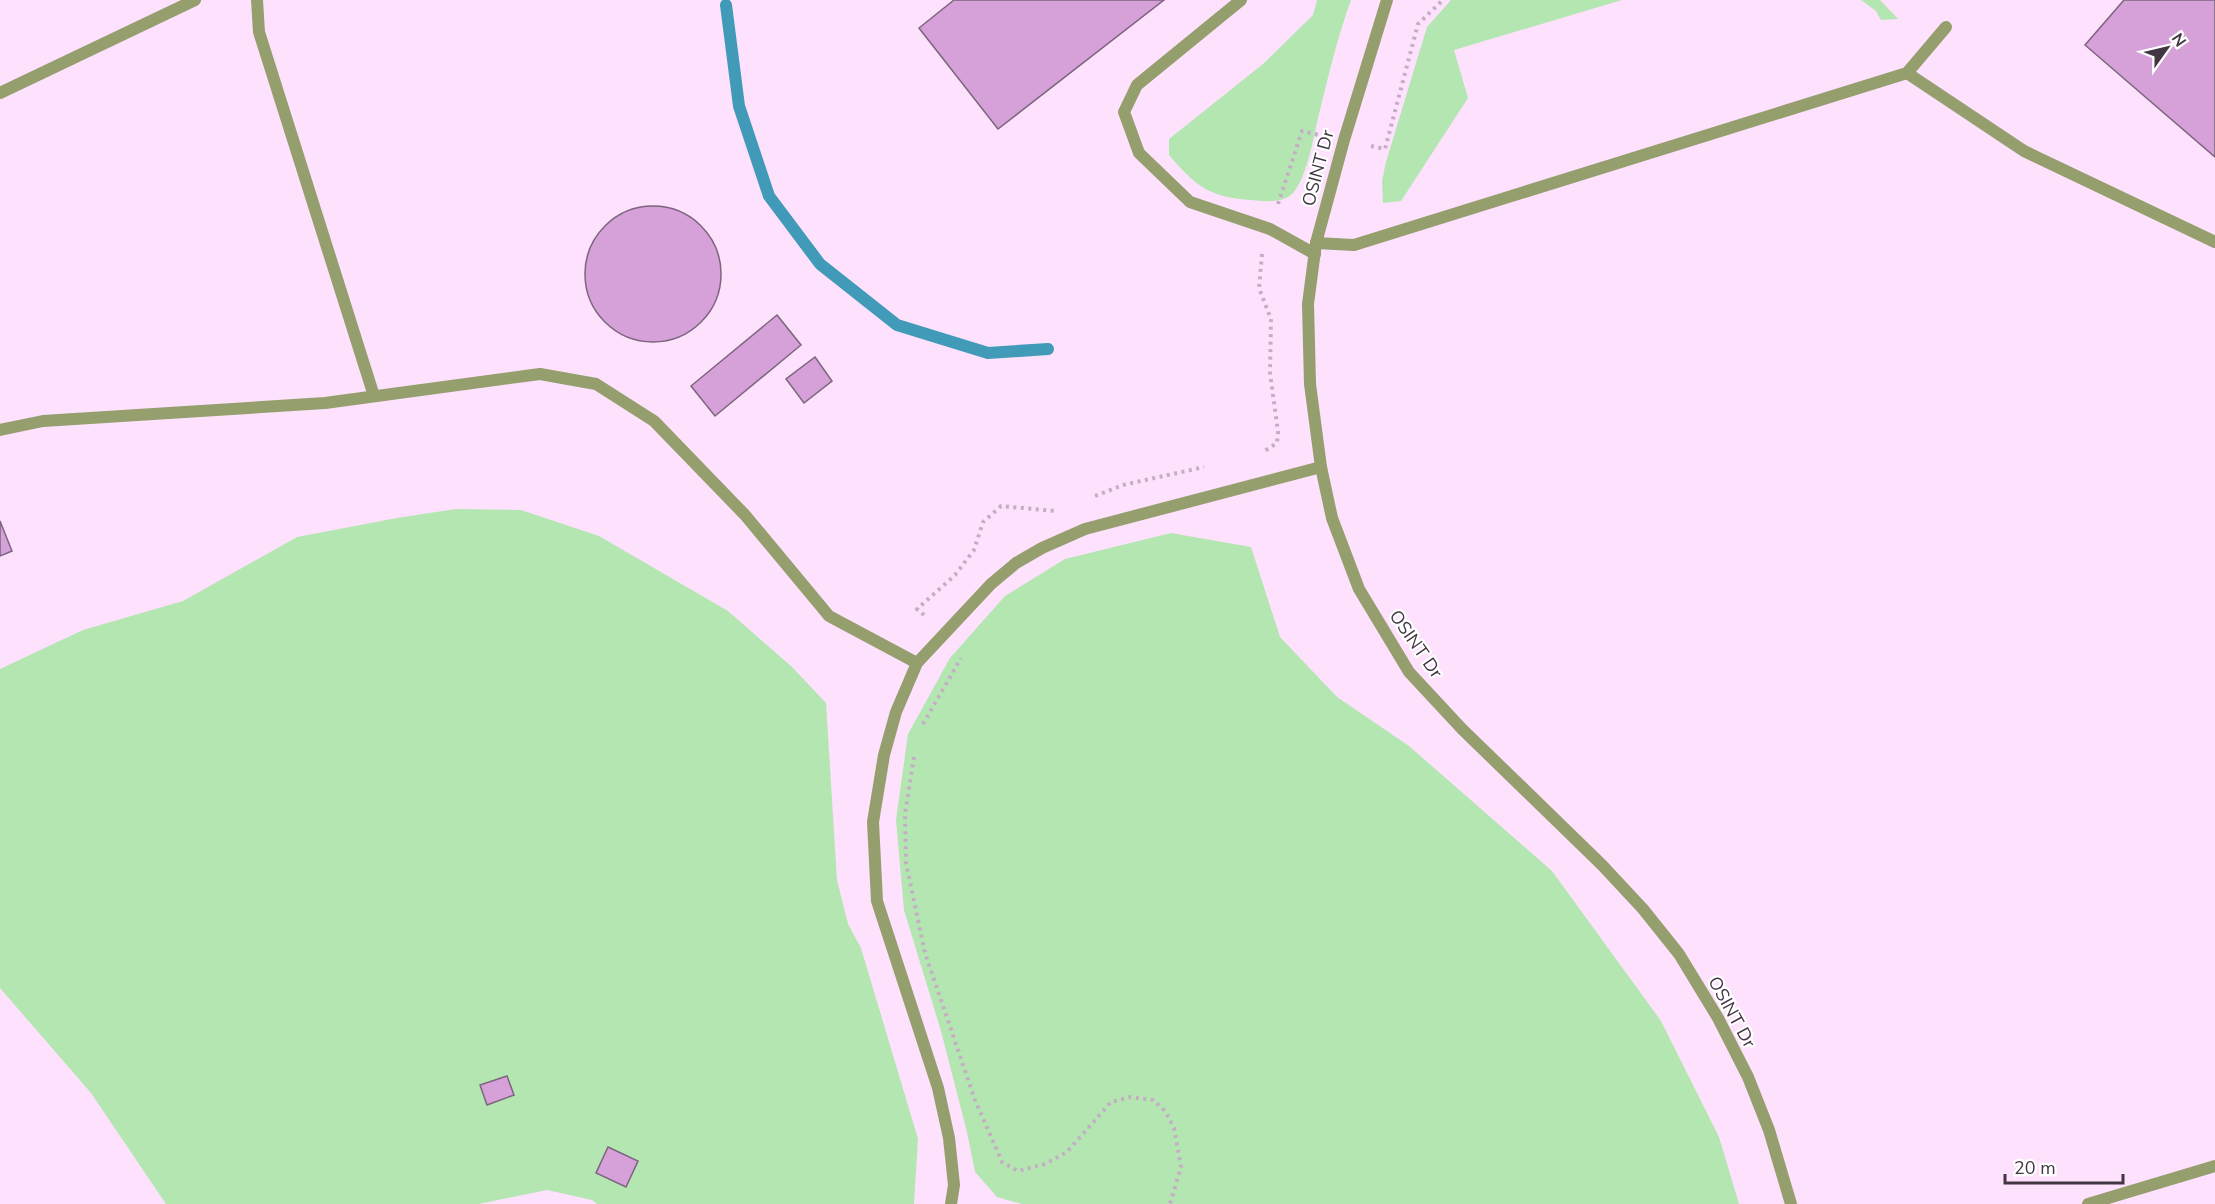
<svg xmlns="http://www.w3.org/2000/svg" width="2215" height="1204" font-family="'Nunito Sans',sans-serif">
	<rect width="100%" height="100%" fill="#fde1fd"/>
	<g fill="#b4e6b1">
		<path d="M1317 0H1351C1338 36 1329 73 1320 110 1314 133 1308 176 1293 193 1283 204 1263 201 1250 200 1208 197 1195 185 1169 155V139L1263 64 1313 15Z"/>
		<path d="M1451 0H1622L1454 50 1468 98 1401 201 1383 203 1382 181 1386 162 1427 27Z"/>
		<path d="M1861 0H1880L1898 19 1881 20 1876 11Z"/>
		<path d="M456 509 521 510 599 536 728 611 792 667 826 703 837 880 848 924 861 948 918 1139 914 1204H597L592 1200 547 1190 479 1204H166L91 1093 0 988V669L83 630 183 601 297 537 397 518Z"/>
		<path d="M1171 533 1251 547 1280 637 1337 697 1409 746 1552 871 1661 1021 1719 1137 1739 1204H1022L997 1197 975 1172 967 1132 941 1031 904 910 896 820 908 734 950 658 1005 596 1065 559Z"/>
	</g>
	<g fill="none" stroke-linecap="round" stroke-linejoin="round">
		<path stroke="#409ab8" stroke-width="12" d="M726 5 739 106 769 196 820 264 897 325 988 353 1048 349"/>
	</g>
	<g fill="#d5a1d8" stroke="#7d657e" stroke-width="1.5">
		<path d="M954 0H1164L998 129 919 28Z"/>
		<path d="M2124 0H2215V157L2085 45Z"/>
		<circle cx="653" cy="274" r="68"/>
		<path d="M777 315 801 345 715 416 691 386Z"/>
		<path d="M815 357 832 381 804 403 786 379Z"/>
		<path d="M0 521 12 551 0 556Z"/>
		<path d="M507 1076 514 1095 487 1105 480 1085Z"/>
		<path d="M608 1147 638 1161 626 1187 596 1173Z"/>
	</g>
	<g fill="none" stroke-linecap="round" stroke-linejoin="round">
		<g stroke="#c5aec5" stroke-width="4" stroke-dasharray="3 4.5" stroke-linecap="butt">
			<path d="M1371 146 1385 149 1418 24 1443 0"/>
			<path d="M1278 204 1302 131 1319 135"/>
			<path d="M1262 254 1259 288 1271 319 1270 373 1278 432 1277 443 1263 452"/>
			<path d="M1095 496 1123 485 1204 467"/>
			<path d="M924 615 917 609 955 575 974 550 983 522 1001 506 1055 511"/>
			<path d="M923 724 961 658"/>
			<path d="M914 757 905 814 906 863 925 953 975 1100 1002 1162 1018 1171 1045 1164 1067 1152 1111 1102 1130 1097 1153 1100 1165 1111 1174 1128 1181 1167 1170 1204"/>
		</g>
		<g stroke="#959e6d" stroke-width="12">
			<path d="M257 0 259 32 374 396"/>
			<path d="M1241 0 1137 85 1124 112 1139 153 1190 202 1270 229 1315 254"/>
			<path d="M1387 0 1344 140 1316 243 1308 304 1310 384 1321 467 1332 518 1359 589 1409 672 1462 729 1602 865 1643 909 1679 954 1718 1018 1748 1077 1769 1130 1791 1204"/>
			<path d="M1907 73 2024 151 2215 242"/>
			<path d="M0 93 195 0"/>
			<path d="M1316 243 1354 245 1907 73 1946 27"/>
			<path d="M0 430 43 421 325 403 540 374 596 384 654 421 745 515 829 616 917 663"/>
			<path d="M951 1204 954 1185 949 1138 938 1088 877 901 873 822 884 755 896 712 917 663 991 584 1016 563 1042 548 1085 529 1321 467"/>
			<path d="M2088 1204 2215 1166"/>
		</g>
	</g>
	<g text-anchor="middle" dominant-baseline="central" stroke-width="4.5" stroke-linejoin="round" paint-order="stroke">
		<g font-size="18" fill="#413641" stroke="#fff">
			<text transform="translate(1318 168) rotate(-75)">OSINT Dr</text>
			<text transform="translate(1416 644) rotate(55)">OSINT Dr</text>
			<text transform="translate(1732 1012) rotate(61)">OSINT Dr</text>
		</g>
	</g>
	<g transform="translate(2167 48) rotate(56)" stroke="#ffffff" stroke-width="4.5" paint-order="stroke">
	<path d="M0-4.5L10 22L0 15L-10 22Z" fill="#413641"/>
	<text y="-9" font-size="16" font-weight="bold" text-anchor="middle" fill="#413641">N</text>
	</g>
	<path d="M2005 1174v9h118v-9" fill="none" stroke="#413641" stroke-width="3"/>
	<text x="2014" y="1174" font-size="18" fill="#413641" stroke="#ffffff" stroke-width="4.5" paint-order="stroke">20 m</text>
</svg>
